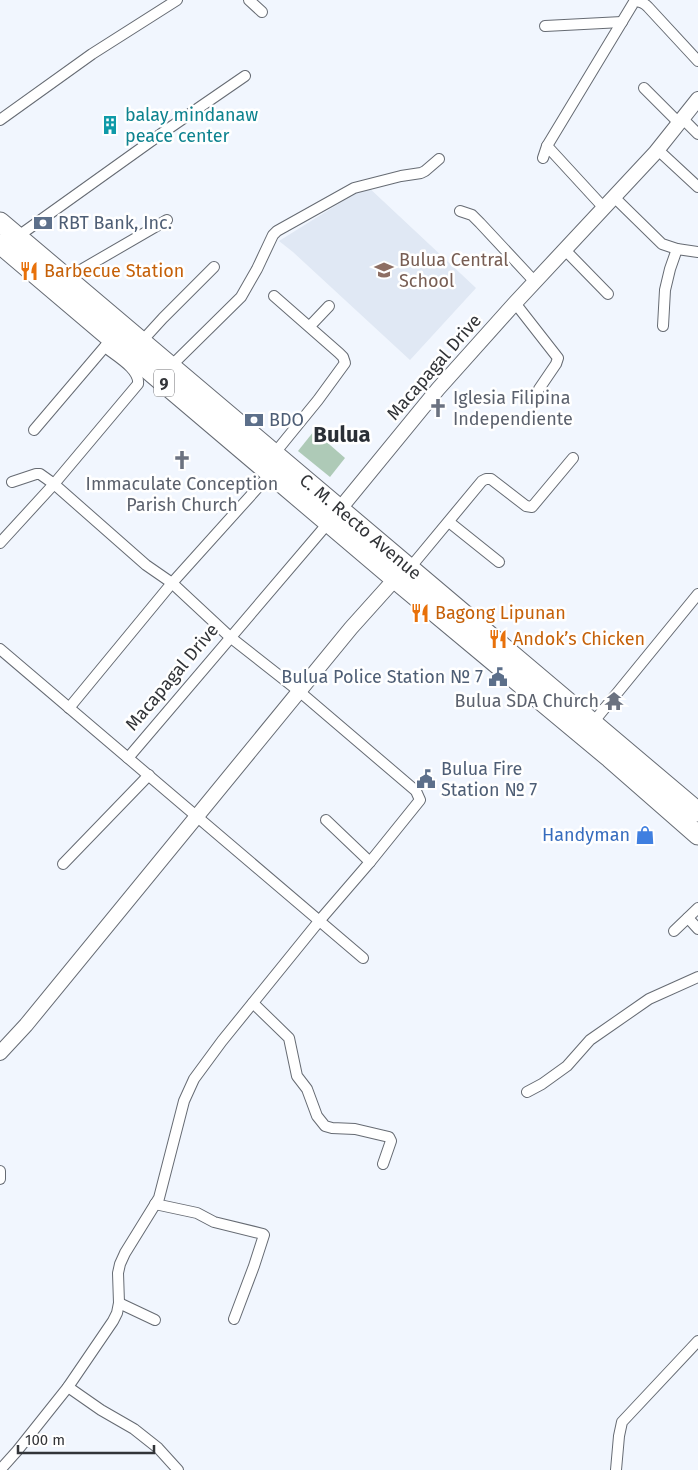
<svg xmlns="http://www.w3.org/2000/svg" width="698" height="1470" font-family="'Fira Sans',sans-serif">
	<rect width="100%" height="100%" fill="#f1f6fe"/>
	<path fill="#e0e8f4" d="M367 186 476 288 410 360 293 252 279 241Z"/>
	<path fill="#aecab7" d="M314 431 345 458 330 477 298 451Z"/>
	<g fill="none" stroke-linecap="round" stroke-linejoin="round">
		<g stroke="#666b73" stroke-width="12">
			<g id="street">
				<path d="M249 0 262 12"/>
				<path d="M545 26 622 22"/>
				<path d="M644 88 679 123"/>
				<path d="M683 119 698 134"/>
				<path d="M0 120 92 54 177 0"/>
				<path d="M547 146 604 208"/>
				<path d="M658 150 698 187"/>
				<path d="M543 158 547 146 634 2C640 0 644 3 648 7L698 61"/>
				<path d="M614 197 662 244 677 249 698 252"/>
				<path d="M460 211 472 215 480 223 535 282"/>
				<path d="M17 237 168 129 245 76"/>
				<path d="M565 250 608 294"/>
				<path d="M67 278 167 220"/>
				<path d="M274 296 339 353 343 357 345 363 318 400 274 454"/>
				<path d="M515 303 558 358 556 364 539 389"/>
				<path d="M310 326 329 306"/>
				<path d="M663 326 665 290 670 269 677 249"/>
				<path d="M142 341 163 318 214 267"/>
				<path d="M171 366 241 297 257 269 273 235 277 231 354 188 401 176 421 173 425 171 439 159"/>
				<path d="M34 430 108 343"/>
				<path d="M449 522 499 562"/>
				<path d="M0 543 54 484 138 384C140 369 116 356 105 347"/>
				<path d="M409 569 482 481 486 479H491L526 506 532 507 573 458"/>
				<path d="M0 649 363 958"/>
				<path d="M69 708 172 583 271 473"/>
				<path d="M591 725 698 594"/>
				<path d="M128 758 329 522"/>
				<path d="M326 820 370 862"/>
				<path d="M63 864 149 775"/>
				<path d="M688 918 698 929"/>
				<path d="M674 931 698 908"/>
				<path d="M253 1003 289 1038 297 1076 307 1089 317 1116 325 1126 332 1128 355 1129 389 1137 391 1141 383 1164"/>
				<path d="M527 1092 542 1084 567 1066 590 1040 649 999 698 977"/>
				<path d="M0 1179V1171"/>
				<path d="M155 1204 197 1213 214 1222 263 1234 264 1235 254 1266 234 1319"/>
				<path d="M119 1303 155 1320"/>
				<path d="M68 1387 101 1410 134 1429 158 1448 178 1470"/>
				<path d="M0 1470 17 1451 68 1387 113 1321 117 1313 119 1303 118 1273 120 1264 125 1253 159 1198 184 1101 194 1079 222 1041 320 920 370 862 420 800 416 791 300 692 230 637 172 583 146 565 54 484 40 474H36L12 482"/>
				<path d="M616 1470 619 1436 622 1422 698 1341"/>
			</g>
		</g>
		<g stroke="#666b73" stroke-width="16">
			<g id="secondary">
				<path d="M334 516 438 389 515 303 655 153 698 99"/>
				<path d="M0 1053 26 1025 351 628 395 579"/>
			</g>
		</g>
		<g stroke="#666b73" stroke-width="21">
			<g id="highway">
				<path id="s1" d="M0 222 698 812"/>
				<path d="M0 244 395 579 610 758 698 835"/>
			</g>
		</g>
		<use href="#street" stroke="#fff" stroke-width="10"/>
		<use href="#secondary" stroke="#fff" stroke-width="14"/>
		<use href="#highway" stroke="#fff" stroke-width="19"/>
	</g>
	<defs>
		<g id="building-bare" transform="scale(1.5)"><path d="M-4-6H4V6H1V3H-1V6H-4ZM-2.5-4.3h1.7v1.8h-1.7ZM.8-4.3h1.7v1.8H.8ZM-2.5-1h1.7V.8h-1.7ZM.8-1h1.7V.8H.8Z" fill="#0f9aa8" stroke="#fff" stroke-width="2.5" paint-order="stroke"/></g>
		<g id="bank-bare" transform="scale(1.5)"><path d="M-6-4H6V4H-6ZM0-2.3a2.3 2.3 0 1 0 0 4.6a2.3 2.3 0 1 0 0-4.6Z" fill="#5c6f8a" stroke="#fff" stroke-width="2.5" paint-order="stroke"/></g>
		<g id="school-bare" transform="scale(1.5)"><path d="M0-5L7-2L0 1L-7-2ZM-4 1L0 2.5L4 1V4Q0 6-4 4Z" fill="#8d6e63" stroke="#fff" stroke-width="2.5" paint-order="stroke"/></g>
		<g id="restaurant-bare" transform="scale(1.5)"><path d="M-5-6h1v4h1v-4h1v4h1v-4h1v5L-1.5 .5V6h-2V.5L-5-1ZM5-6V6H3V1.5H1.5Q1.5-4 5-6Z" fill="#e8710a" stroke="#fff" stroke-width="2.5" paint-order="stroke"/></g>
		<g id="church-bare" transform="scale(1.5)"><path d="M-1.2-6h2.4v3.5h3.3v2.4h-3.3V6h-2.4V-.1h-3.3v-2.4h3.3Z" fill="#6b7280" stroke="#fff" stroke-width="2.5" paint-order="stroke"/></g>
		<g id="civic-bare" transform="scale(1.5)"><path d="M-.6-6.5H3V-4.5H.6V-3L4-1V1h2V6H-6V1h2V-1L-.6-3ZM-1.2 2.5V6h2.4V2.5Z" fill="#5c6f8a" stroke="#fff" stroke-width="2.5" paint-order="stroke"/></g>
		<g id="temple-bare" transform="scale(1.5)"><path d="M0-6L5-2H3V0L6.5 2.5H4V6H1.5V3h-3V6H-4V2.5H-6.5L-3 0V-2H-5Z" fill="#6b7280" stroke="#fff" stroke-width="2.5" paint-order="stroke"/></g>
		<g id="shop-bare" transform="scale(1.5)"><path d="M-5-2.5h2.3a2.7 3.5 0 0 1 5.4 0H5L5.5 6h-11ZM-1.5-2.5h3a1.5 2.3 0 0 0-3 0Z" fill="#3f7fe0" stroke="#fff" stroke-width="2.5" paint-order="stroke"/></g>
	</defs>
	<g fill-rule="evenodd">
		<use href="#building-bare" x="110" y="125"/>
		<use href="#bank-bare" x="43" y="223"/>
		<use href="#school-bare" x="384" y="270"/>
		<use href="#restaurant-bare" x="29" y="271"/>
		<use href="#church-bare" x="438" y="408"/>
		<use href="#bank-bare" x="254" y="420"/>
		<use href="#church-bare" x="182" y="460"/>
		<use href="#restaurant-bare" x="420" y="613"/>
		<use href="#restaurant-bare" x="498" y="639"/>
		<use href="#civic-bare" x="498" y="677"/>
		<use href="#temple-bare" x="614" y="701"/>
		<use href="#civic-bare" x="426" y="779"/>
		<use href="#shop-bare" x="645" y="835"/>
	</g>
	<g text-anchor="middle" dominant-baseline="central" stroke-width="5" stroke-linejoin="round" paint-order="stroke">
		<rect fill="#fff" stroke="#707174" stroke-width="1" x="154" y="369.5" width="20" height="27" rx="4"/>
		<g font-size="16" font-weight="bold" fill="#323438">
			<text x="164" y="383">9</text>
		</g>
		<g font-size="18" fill="#0d838f" stroke="#fff" text-anchor="start">
			<text x="125" y="115">balay mindanaw<tspan x="125" dy="21">peace center</tspan></text>
		</g>
		<g font-size="18" fill="#4e5e75" stroke="#fff" text-anchor="start">
			<text x="58" y="223">RBT Bank, Inc.</text>
			<text x="269" y="420">BDO</text>
			<text x="483" y="677" text-anchor="end">Bulua Police Station № 7</text>
			<text x="441" y="769">Bulua Fire<tspan x="441" dy="21">Station № 7</tspan></text>
		</g>
		<g font-size="18" fill="#785e54" stroke="#fff" text-anchor="start">
			<text x="399" y="260">Bulua Central<tspan x="399" dy="21">School</tspan></text>
		</g>
		<g font-size="18" fill="#c56008" stroke="#fff" text-anchor="start">
			<text x="44" y="271">Barbecue Station</text>
			<text x="435" y="613">Bagong Lipunan</text>
			<text x="513" y="639">Andok’s Chicken</text>
		</g>
		<g font-size="18" fill="#323438" stroke="#fff">
			<text transform="translate(434 367) rotate(-49)">Macapagal Drive</text>
			<text stroke="none"><textPath href="#s1" startOffset="472">C. M. Recto Avenue</textPath></text>
			<text transform="translate(172 677) rotate(-50)">Macapagal Drive</text>
		</g>
		<g font-size="18" fill="#5b616d" stroke="#fff" text-anchor="start">
			<text x="453" y="398">Iglesia Filipina<tspan x="453" dy="21">Independiente</tspan></text>
			<text x="182" y="484" text-anchor="middle">Immaculate Conception<tspan x="182" dy="21">Parish Church</tspan></text>
			<text x="599" y="701" text-anchor="end">Bulua SDA Church</text>
		</g>
		<g font-size="18" fill="#366cbe" stroke="#fff" text-anchor="end">
			<text x="630" y="835">Handyman</text>
		</g>
		<g font-size="22" font-weight="bold" fill="#2a2f36" stroke="#fff">
			<text x="342" y="434">Bulua</text>
		</g>
	</g>
	<path d="M18 1445v8h136v-8" fill="none" stroke="#323438" stroke-width="2.5"/>
	<text x="25" y="1445" font-size="15" fill="#323438" stroke="#ffffff" stroke-width="4" paint-order="stroke">100 m</text>
</svg>
